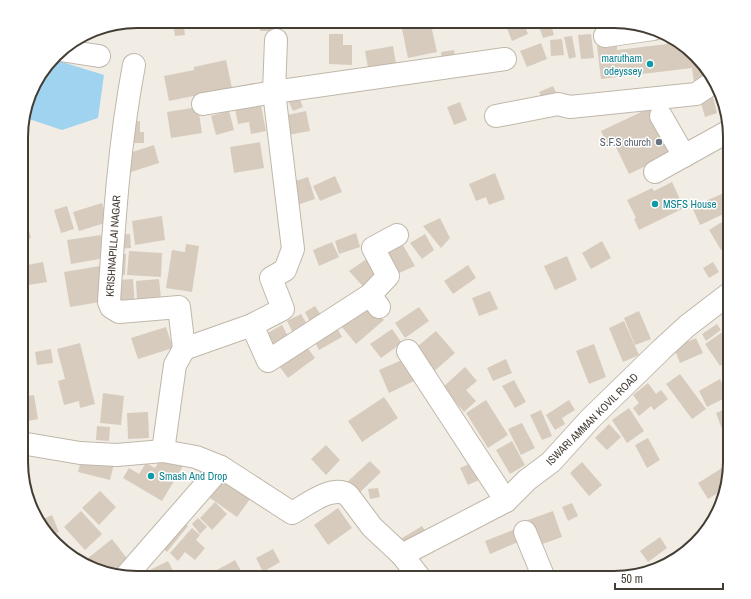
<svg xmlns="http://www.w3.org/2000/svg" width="751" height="599" font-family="'Archivo Narrow',sans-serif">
	<rect width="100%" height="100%" fill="#f2ede4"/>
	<path fill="#a0d3f0" d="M59 61 104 75 98 118 62 130 26 118C26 104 36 72 49 63 51 62 56 62 59 61Z"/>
	<g fill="#d7cbbd">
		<path d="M183 21 185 35 175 36 173 23Z"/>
		<rect x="260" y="21" width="18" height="10"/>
		<path d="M414 21H430L437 52 408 58 401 24Z"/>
		<path d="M504 21H523L528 34 512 41Z"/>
		<path d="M537 21H550L554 35 543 38Z"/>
		<path d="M329 34H343V45H352V65L329 64Z"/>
		<path d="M591 34 594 58 581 59 578 35Z"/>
		<path d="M572 36 576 57 569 59 564 37Z"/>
		<path d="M562 39 564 55 551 56 550 40Z"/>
		<path d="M667 39H673L691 50 708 74 694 83 692 68 601 79 597 46 617 44V50L667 44Z"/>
		<path d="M541 43 547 59 527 67 520 51Z"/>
		<path d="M393 46 397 69 369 73 365 51Z"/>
		<path d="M454 50 456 66 443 68 441 52Z"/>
		<path d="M226 60 232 88 169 101 164 76 194 70V67Z"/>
		<path d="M553 86 559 99 545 105 539 92Z"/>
		<path d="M297 93 303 107 293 111 287 98Z"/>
		<path d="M712 93 717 113 705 117 699 96Z"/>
		<path d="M260 100 266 131 251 134 249 122 238 124 234 104Z"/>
		<path d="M460 102 467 120 454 125 447 107Z"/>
		<path d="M656 105 678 151 629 174 613 141 607 144 601 131Z"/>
		<path d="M198 107 202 133 171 138 167 112Z"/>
		<path d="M229 111 234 130 216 135 211 116Z"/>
		<path d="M306 111 310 131 277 137 273 118Z"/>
		<path d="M140 121V132H144V143H131L130 122Z"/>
		<path d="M260 142 264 168 234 173 230 147Z"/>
		<path d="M154 145 159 163 131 172 126 154Z"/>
		<path d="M495 173 505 199 489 205 486 197 476 201 469 184Z"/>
		<path d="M335 176 342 192 320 201 313 186Z"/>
		<path d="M308 177 315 199 297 205 289 183Z"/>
		<path d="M672 182 684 208 639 230 634 219 636 218 627 200 652 188 654 191Z"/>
		<path d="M726 192 730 202V211L700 225 692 207Z"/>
		<path d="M102 203 108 222 79 231 73 212Z"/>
		<path d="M67 206 74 229 61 233 54 210Z"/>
		<path d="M162 216 165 240 135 245 132 221Z"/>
		<path d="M730 217V245L721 250 709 230Z"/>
		<path d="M440 218 450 238 441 248 423 226Z"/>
		<path d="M29 231 31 238 22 241V232Z"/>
		<path d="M356 233 360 247 339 254 335 241Z"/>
		<path d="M130 234 131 248 117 249 116 235Z"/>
		<path d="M425 234 434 250 422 259 410 243Z"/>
		<path d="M101 235 105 258 71 264 67 240Z"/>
		<path d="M602 241 611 258 591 269 582 253Z"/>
		<path d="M332 242 339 257 319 266 313 250Z"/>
		<path d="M186 244 199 246 192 292 166 288 172 250 185 252Z"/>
		<path d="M403 245 415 266 397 274 383 253Z"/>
		<path d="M129 251 162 253 161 277 127 275Z"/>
		<path d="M114 253 126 254 125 275H113Z"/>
		<path d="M374 254 384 277 369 293 349 271Z"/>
		<path d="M567 256 577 280 555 290 544 266Z"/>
		<path d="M43 262 47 282 22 286V266Z"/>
		<path d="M713 262 719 272 709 278 703 268Z"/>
		<path d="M468 265 476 278 453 294 444 281Z"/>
		<path d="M100 266 106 301 70 307 64 272Z"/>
		<path d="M133 279 135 308 120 309 119 280Z"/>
		<path d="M159 279 161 298 137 300 136 281Z"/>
		<path d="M490 291 498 309 479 316 472 298Z"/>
		<path d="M369 303 384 320 356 344 342 327Z"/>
		<path d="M315 306 325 321 313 328 305 312Z"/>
		<path d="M419 307 429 321 405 338 395 323Z"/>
		<path d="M639 311 651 339 635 345 624 318Z"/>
		<path d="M301 314 310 329 295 337 287 321Z"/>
		<path d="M730 316V338L722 320Z"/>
		<path d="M624 321 639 355 623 362 609 328Z"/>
		<path d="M717 324 721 330 706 341 702 334Z"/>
		<path d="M282 325 289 338 270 348 264 335Z"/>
		<path d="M336 326 342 337 319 350 314 340Z"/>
		<path d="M166 327 173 348 138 359 131 338Z"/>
		<path d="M392 329 402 343 381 358 370 344Z"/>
		<path d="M436 331 455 353 431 374 412 351Z"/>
		<path d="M724 331 730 340V359L720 366 705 344Z"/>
		<path d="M696 338 703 353 680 363 674 348Z"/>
		<path d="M80 343 95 404 80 408 79 401 64 405 58 381 65 379 57 349Z"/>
		<path d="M304 343 315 358 288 378 279 366Z"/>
		<path d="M594 344 606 377 589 384 576 351Z"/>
		<path d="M51 349 53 363 37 365 35 352Z"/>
		<path d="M404 359 414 381 389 393 379 370Z"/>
		<path d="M506 359 512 373 493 381 487 368Z"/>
		<path d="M465 367 477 381 466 390 476 401 464 412 443 387Z"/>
		<path d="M680 374 706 409 692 419 666 384Z"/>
		<path d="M720 379 729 396 707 407 699 391Z"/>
		<path d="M514 380 526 402 515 408 502 386Z"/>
		<path d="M648 383 656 394 661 390 668 399 654 410 651 406 639 416 633 408 639 403 633 395Z"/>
		<path d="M103 393 124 396 121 425 100 423Z"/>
		<path d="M34 395 38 419 23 422 21 397Z"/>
		<path d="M384 397 398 418 362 442 348 421Z"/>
		<path d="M486 400 508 435 488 448 466 413Z"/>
		<path d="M569 400 575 410 562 418 565 424 555 430 546 415Z"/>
		<path d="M730 407V429L723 432 716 413Z"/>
		<path d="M629 408 644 431 627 443 612 420Z"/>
		<path d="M541 410 552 436 542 440 530 415Z"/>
		<path d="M148 412 149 438 128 439 127 413Z"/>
		<path d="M522 423 535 448 521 455 508 429Z"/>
		<path d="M609 424 621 437 607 450 595 438Z"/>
		<path d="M97 426 110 427 109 441 96 440Z"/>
		<path d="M648 438 660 460 647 468 635 445Z"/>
		<path d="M512 441 525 465 510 474 496 450Z"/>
		<path d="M326 445 340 460 326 475 311 459Z"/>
		<path d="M163 454 183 466 162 501 123 478 129 468 139 474 146 463 155 468Z"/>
		<path d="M82 456 114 464 110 480 78 472Z"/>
		<path d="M370 461 381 472 355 497 344 485Z"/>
		<path d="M582 462 602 485 589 496 570 473Z"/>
		<path d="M471 463 479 480 468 485 460 468Z"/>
		<path d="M722 468 728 477 726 488 708 499 698 483Z"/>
		<path d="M223 479 243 492 242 494 250 499 237 517 210 498Z"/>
		<path d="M378 488 380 497 370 499 368 489Z"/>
		<path d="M100 491 116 507 99 525 82 508Z"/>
		<path d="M215 502 227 514 212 530 200 518Z"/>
		<path d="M572 503 578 516 568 521 562 507Z"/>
		<path d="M338 508 352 528 328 545 314 525Z"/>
		<path d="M81 511 102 534 85 550 64 527Z"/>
		<path d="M553 511 562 537 534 547 525 521Z"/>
		<path d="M38 513 41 520 52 515 59 532 50 536 34 515Z"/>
		<path d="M198 518 207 527 200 534 192 524Z"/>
		<path d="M181 520 188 526 167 552 160 546Z"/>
		<path d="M422 526 428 535 404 549 399 540Z"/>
		<path d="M192 528 200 535 196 540 205 548 195 560 185 552 178 561 170 553Z"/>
		<path d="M518 528 523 540 490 554 485 541Z"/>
		<path d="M660 537 667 548 648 562 640 551Z"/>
		<path d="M112 539 129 561 113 574 93 569 85 565 83 562Z"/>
		<path d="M273 549 280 562 263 572 256 558Z"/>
		<path d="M235 560 245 578H209L208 575Z"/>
		<path d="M168 561 177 578H154L150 570Z"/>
	</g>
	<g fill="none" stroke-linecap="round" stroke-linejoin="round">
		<g stroke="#c0b7aa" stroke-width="24">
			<g id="minor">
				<path d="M605 36 653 29"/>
				<path d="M60 50 99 56"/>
				<path d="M134 65C119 144 114 222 109 302L111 307 119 312 179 307 184 349 175 365 163 451"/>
				<path d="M203 104 274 92 505 59"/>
				<path d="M496 116 558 104 570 107 696 94 714 82"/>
				<path d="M661 116 684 156"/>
				<path d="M655 172 729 131"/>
				<path d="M370 295 388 276 373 248 397 235"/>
				<path d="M252 325 268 361 370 295 379 307"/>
				<path d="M184 349 252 325 283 309 271 278 285 270 293 249 274 92 276 40"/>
				<path d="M408 351 506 501"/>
				<path d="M21 443 80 453 117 455 163 451 196 457 221 467 292 513C307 505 332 484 348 495L372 527 402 555 506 501 527 480 551 462 590 419 662 349 687 326 730 293"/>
				<path d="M525 532 544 578"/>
				<path d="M402 555 420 578"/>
				<path d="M125 577 221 467"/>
			</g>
		</g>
		<use href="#minor" stroke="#fff" stroke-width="22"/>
	</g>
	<g fill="#0f9aa8" stroke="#fff" stroke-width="1.5">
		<circle cx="650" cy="64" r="4"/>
		<circle cx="655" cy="204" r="4"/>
		<circle cx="151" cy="476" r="4"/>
	</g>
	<circle fill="#6b7280" stroke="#fff" stroke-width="1.5" cx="659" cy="142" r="4"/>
	<g text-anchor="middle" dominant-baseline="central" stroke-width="3" stroke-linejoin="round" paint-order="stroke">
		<g font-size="11" fill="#0d838f" stroke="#fff" text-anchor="start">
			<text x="642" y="58" text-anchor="end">marutham<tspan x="642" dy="13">odeyssey</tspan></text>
			<text x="663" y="204">MSFS House</text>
			<text x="159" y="476">Smash And Drop</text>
		</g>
		<g font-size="11" fill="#5b616d" stroke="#fff" text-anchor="end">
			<text x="651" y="142">S.F.S church</text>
		</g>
		<g font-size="11" fill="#443d34" stroke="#fff">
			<text transform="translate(113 246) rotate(-86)">KRISHNAPILLAI NAGAR</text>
			<text transform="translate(592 419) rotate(-45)">ISWARI AMMAN KOVIL ROAD</text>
		</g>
	</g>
	<path d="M0 0H751V599H0ZM137 28H614A109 109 0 0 1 723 137V462A109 109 0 0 1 614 571H137A109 109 0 0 1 28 462V137A109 109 0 0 1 137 28Z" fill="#fff" fill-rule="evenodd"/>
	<path fill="none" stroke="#443d34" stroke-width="2" d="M137 28H614A109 109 0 0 1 723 137V462A109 109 0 0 1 614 571H137A109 109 0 0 1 28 462V137A109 109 0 0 1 137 28Z"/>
	<path d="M615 583v6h108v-6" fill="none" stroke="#443d34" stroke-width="2"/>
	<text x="621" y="583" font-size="12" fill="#443d34" stroke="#ffffff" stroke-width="3" paint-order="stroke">50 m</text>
</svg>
